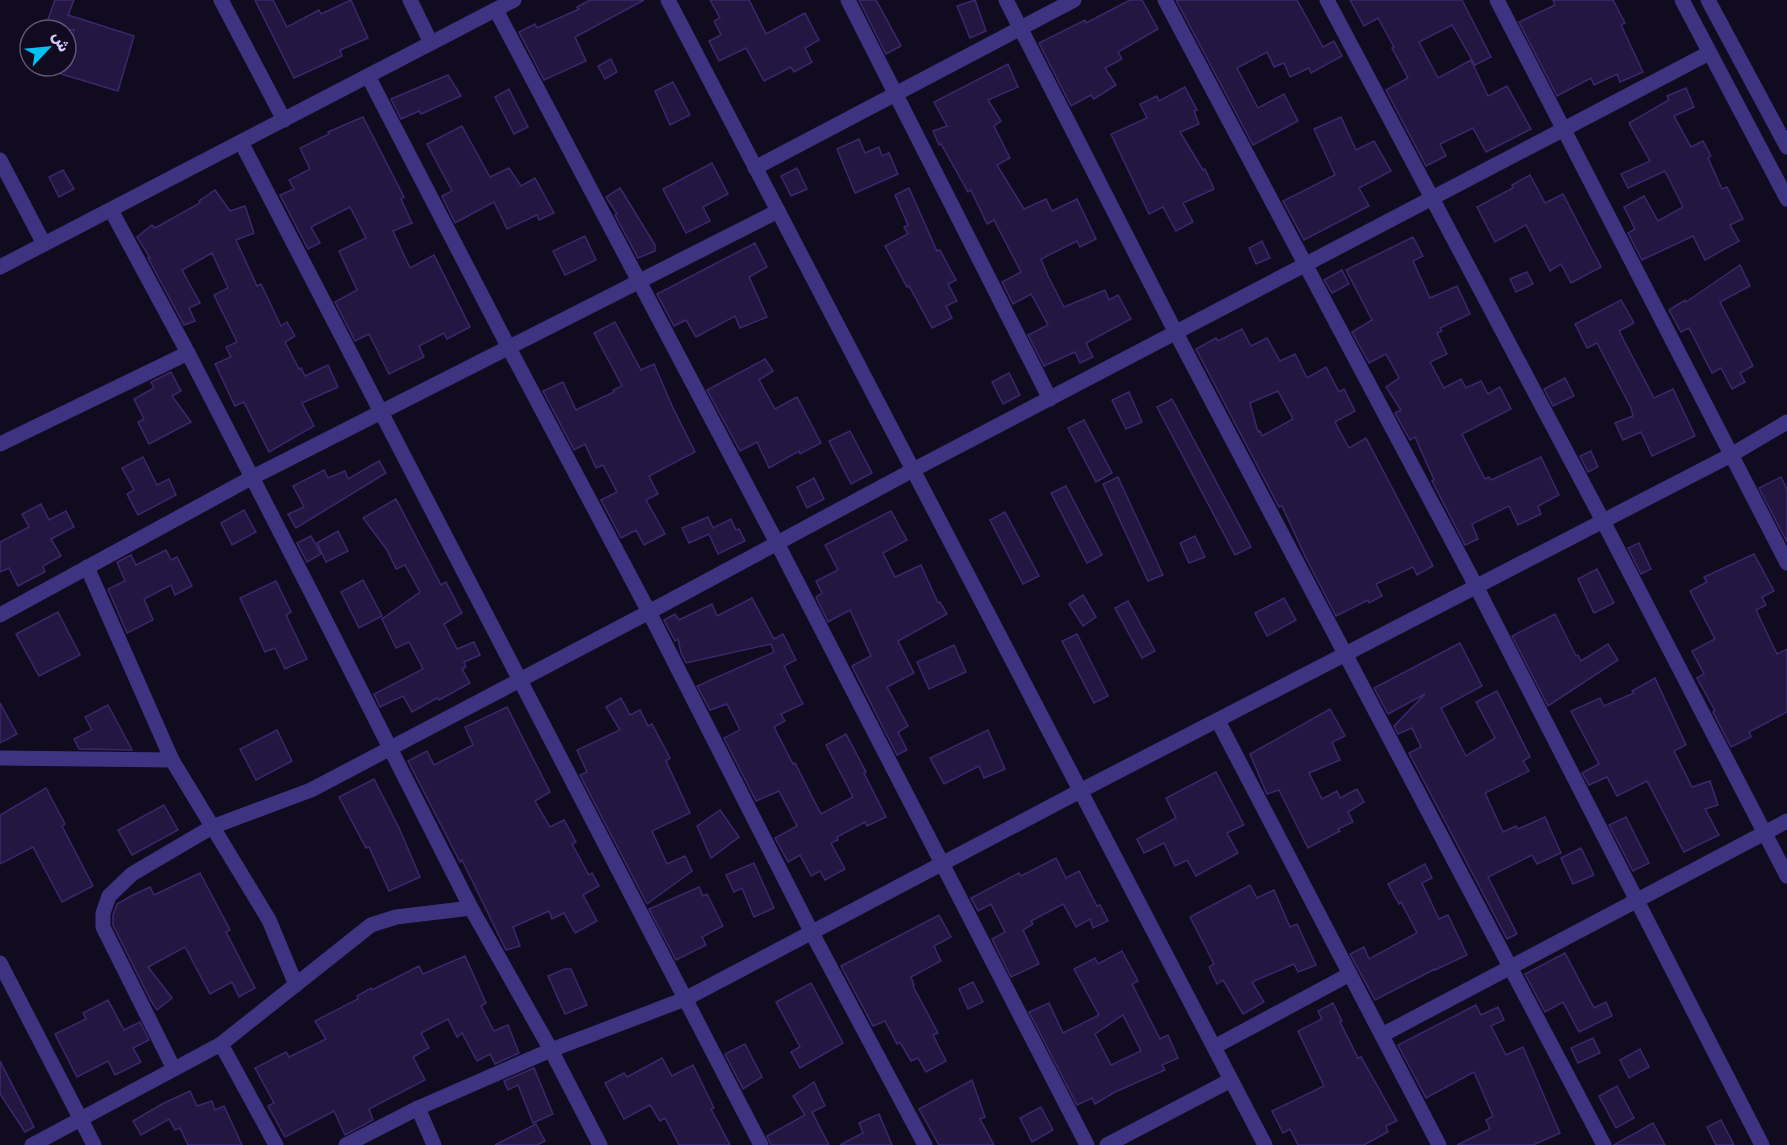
<svg xmlns="http://www.w3.org/2000/svg" width="1787" height="1145" font-family="Rubik,Vazirmatn,sans-serif">
	<rect width="100%" height="100%" fill="#110b1f"/>
	<g fill="#231641" stroke="#3c276e" stroke-width="1.5" fill-rule="evenodd">
		<path d="M55 0H74L68 15 134 36 118 91 61 74 63 66H66V57L74 30H44Z"/>
		<path d="M255 0H273L287 27 319 10 321 14 351 0 368 38 340 50 342 56 294 78Z"/>
		<path d="M590 0H644L575 37 586 61 544 80 519 32 535 24 537 28 579 9 577 7Z"/>
		<path d="M710 0H749L766 34 805 13 819 40 805 48 812 62 794 72 791 67 764 81 746 48 719 61 709 41 721 35 714 21 720 18Z"/>
		<path d="M859 0H876L901 46 886 54Z"/>
		<path d="M975 0 986 31 970 38 957 6Z"/>
		<path d="M1130 0H1142L1158 29 1118 52 1122 59 1105 68 1116 85 1094 99 1091 95 1071 106 1039 43 1085 20 1086 23Z"/>
		<path d="M1176 0H1297L1323 47 1334 41 1342 56 1311 73 1309 68 1290 77 1284 63 1274 67 1267 52 1237 68 1258 108 1284 94 1298 121 1253 145Z"/>
		<path d="M1350 0H1462L1491 57 1475 65 1452 25 1419 42 1438 78 1471 60 1488 96 1507 86 1531 129 1486 152 1473 128 1440 144 1446 156 1426 166 1386 90 1408 78 1392 48 1394 47 1378 18 1364 26Z"/>
		<path d="M1553 0H1613L1625 23 1621 25 1643 72 1620 82 1617 74 1594 85 1591 78 1557 96 1519 22 1555 5Z"/>
		<path d="M611 59 617 72 605 79 598 66Z"/>
		<path d="M1008 64 1018 87 988 100 1001 121 994 126 1010 158 997 165 1024 209 1046 199 1052 211 1077 199 1096 239 1080 247 1077 241 1041 259 1048 276 1064 307 1105 290 1109 300 1118 295 1131 319 1086 343 1093 357 1080 363 1075 352 1044 366 1028 335 1048 325 1031 294 1013 304 1002 282 1021 272 994 220 987 224 971 190 968 192 941 144 939 145 933 131 947 126 934 102Z"/>
		<path d="M448 75 461 96 421 114 419 111 401 119 391 99Z"/>
		<path d="M673 82 690 115 670 125 655 91Z"/>
		<path d="M1185 87 1197 110 1194 111 1199 124 1180 132 1203 170 1205 169 1214 189 1183 203 1193 222 1176 231 1163 207 1149 214 1111 134 1147 118 1140 104 1157 96 1159 101Z"/>
		<path d="M1686 88 1694 107 1674 116 1691 147 1703 141 1711 156 1708 158 1722 189 1727 187 1743 219 1730 225 1739 241 1705 260 1693 236 1642 260 1628 233 1635 229 1624 207 1644 196 1658 221 1683 207 1665 171 1628 188 1621 174 1650 161 1629 123 1669 100 1667 96Z"/>
		<path d="M509 89 528 127 514 134 495 97Z"/>
		<path d="M363 117 404 197 401 199 412 223 393 231 410 268 434 255 470 327 447 339 444 333 419 346 424 357 389 374 369 334 355 341 335 302 357 290 339 251 366 238 350 207 311 227 320 243 308 249 280 195 294 189 289 180 310 169 300 148 329 134 328 132Z"/>
		<path d="M1341 117 1356 150 1374 141 1391 171 1359 188 1369 206 1304 240 1283 201 1335 175 1314 129Z"/>
		<path d="M462 126 490 177 509 168 521 186 535 178 554 213 539 220 537 215 507 229 494 202 455 223 442 196 452 191 427 144Z"/>
		<path d="M859 139 865 153 879 147 882 156 889 153 898 174 855 193 837 149Z"/>
		<path d="M712 163 728 194 703 207 710 221 686 233 663 189Z"/>
		<path d="M797 168 807 189 791 196 781 176Z"/>
		<path d="M63 170 74 189 59 197 49 177Z"/>
		<path d="M1530 175 1545 203 1563 194 1601 267 1571 283 1561 264 1550 271 1526 225 1495 242 1477 207 1513 188 1512 185Z"/>
		<path d="M620 188 655 245V251L638 258 615 215 617 214 606 197Z"/>
		<path d="M909 188 937 251 940 250 956 280 948 284 957 301 946 306 952 318 932 328 909 286 907 287 885 246 908 234 904 227 908 225 895 195Z"/>
		<path d="M215 190 230 211 245 206 254 233 236 240 257 286 261 284 281 326 287 322 295 336 285 342 299 369 301 368 305 376 328 365 338 387 302 403 314 426 269 452 244 402 235 406 215 364 231 357 226 347 237 342 214 295 228 288 212 253 182 270 200 303 189 308 195 321 184 325 148 258H150L137 237 152 225 155 228 200 203 199 201Z"/>
		<path d="M585 236 596 260 565 275 553 251Z"/>
		<path d="M1413 237 1423 256 1413 261 1430 298 1457 286 1470 314 1440 328 1442 331 1437 333 1447 354 1430 362 1444 388 1461 379 1466 388 1481 381 1488 394 1500 387 1511 409 1462 434 1485 479 1489 477 1491 480 1541 457 1559 495 1538 506 1541 514 1518 525 1509 506 1472 524 1478 539 1465 545 1432 481 1434 480 1415 437 1410 440 1395 413 1401 410 1386 387 1399 378 1386 354 1369 363 1352 332 1372 320 1346 270Z"/>
		<path d="M1262 241 1270 258 1256 264 1249 248Z"/>
		<path d="M755 243 767 267 749 277 767 317 740 328 735 316 696 337 686 320 674 326 657 294Z"/>
		<path d="M1740 265 1750 286 1720 302 1753 366 1740 373 1745 382 1732 389 1721 368 1712 373 1689 328 1681 332 1669 310 1685 300 1686 302Z"/>
		<path d="M1342 270 1349 284 1332 293 1324 280Z"/>
		<path d="M1527 272 1533 284 1516 292 1510 279Z"/>
		<path d="M1621 300 1634 323 1619 331 1654 398 1673 389 1695 436 1652 456 1641 432 1623 440 1615 423 1633 416 1631 408 1597 343 1587 348 1575 324Z"/>
		<path d="M615 322 641 370 654 364 673 408 695 452 649 476 658 494 646 500 665 534 644 545 636 530 621 538 601 500 617 492 603 465 596 468 585 444 574 450 543 391 563 382 576 410 614 392 613 390 622 386 594 333Z"/>
		<path d="M1242 329 1251 346 1267 338 1280 361 1295 354 1307 378 1326 367 1339 392 1344 389 1355 411 1335 422 1349 448 1366 438 1433 566 1417 575 1413 567 1376 584 1382 596 1369 603 1368 600 1336 616 1305 556 1282 506 1279 507 1196 349 1216 338 1218 341ZM1278 391 1293 419 1262 436 1260 431 1258 432 1250 403Z"/>
		<path d="M765 359 773 371 759 380 775 409 797 397 821 443 800 454 799 451 769 468 757 442 740 451 707 390Z"/>
		<path d="M171 372 181 391 172 396 191 422 149 444 138 422 144 419 134 399 154 388 151 382Z"/>
		<path d="M1009 373 1020 395 1003 404 992 382Z"/>
		<path d="M1565 378 1574 396 1553 406 1544 389Z"/>
		<path d="M1129 392 1142 422 1126 429 1112 400Z"/>
		<path d="M1172 399 1251 547 1235 555 1157 407Z"/>
		<path d="M1084 420 1112 473 1096 482 1068 428Z"/>
		<path d="M850 431 872 473 851 484 829 441Z"/>
		<path d="M1591 451 1598 467 1588 472 1580 456Z"/>
		<path d="M143 457 157 485 169 479 176 495 138 515 127 494 134 490 122 468Z"/>
		<path d="M379 461 386 473 296 528 288 514 304 507 293 486 324 470 328 478 345 471 348 479Z"/>
		<path d="M1118 477 1163 575 1148 581 1103 484Z"/>
		<path d="M1781 477 1787 489V542L1759 488Z"/>
		<path d="M814 478 824 499 807 508 797 487Z"/>
		<path d="M1066 486 1102 555 1087 563 1051 493Z"/>
		<path d="M396 499 441 585 446 582 462 613 444 624 457 649 474 642 480 655 464 662 466 667 462 669 470 683 439 700 437 698 412 712 403 696 380 707 374 694 423 669 409 642 396 648 382 619 420 592 405 565 396 569 387 550 363 518Z"/>
		<path d="M41 504 49 520 66 511 74 527 51 539 61 556 43 566 45 572 18 586 9 568 0 572V542L29 527 22 514Z"/>
		<path d="M244 510 256 532 232 545 221 523Z"/>
		<path d="M891 511 907 540 883 553 895 577 921 565 938 603 940 602 947 614 898 641 914 673 887 687 908 726 898 732 907 750 897 755 852 666 871 656 850 610 828 622 816 597 822 593 816 581 838 570 825 545Z"/>
		<path d="M1005 512 1039 576 1023 584 990 520Z"/>
		<path d="M708 517 713 528 731 519 736 530 739 529 745 541 718 554 709 534 689 543 682 528Z"/>
		<path d="M338 531 348 551 326 562 317 543Z"/>
		<path d="M311 536 321 554 307 562 297 543Z"/>
		<path d="M1195 536 1205 557 1189 563 1180 543Z"/>
		<path d="M1639 543 1651 569 1641 574 1628 548Z"/>
		<path d="M166 550 171 560 177 557 192 586 175 595 171 585 144 599 153 620 127 633 108 589 125 581 117 562 131 555 136 565Z"/>
		<path d="M1754 554 1774 591 1762 597 1766 605 1756 610 1777 654 1787 649V712L1749 732 1751 737 1731 747 1713 712 1715 711 1697 678 1704 674 1692 651 1715 639 1690 591 1707 582 1704 577Z"/>
		<path d="M1597 569 1614 603 1594 613 1578 579Z"/>
		<path d="M363 580 382 616 359 628 341 592Z"/>
		<path d="M276 581 291 612 286 615 307 659 285 669 275 648 265 652 240 598Z"/>
		<path d="M1083 595 1096 617 1083 626 1069 604Z"/>
		<path d="M752 598 774 639 783 634 796 660 784 666 803 704 781 714 785 721 774 727 793 764 795 763 821 814 853 797 826 745 846 734 866 772 864 773 886 817 867 826 865 822 837 837 838 840 831 843 845 869 825 880 820 871 811 876 800 855 788 862 775 838 797 826 779 791 756 801 724 738 740 730 727 704 710 710 697 686 774 652 771 644 686 663 681 653 678 639 675 641 664 620 675 614 679 620 712 604 717 616Z"/>
		<path d="M1284 598 1296 620 1267 636 1255 613Z"/>
		<path d="M1128 601 1155 651 1142 658 1115 608Z"/>
		<path d="M58 612 80 655 39 676 16 634Z"/>
		<path d="M1555 614 1576 656 1578 655 1581 661 1608 644 1618 660 1548 706 1512 636Z"/>
		<path d="M1077 634 1108 696 1094 703 1062 641Z"/>
		<path d="M1460 643 1482 686 1441 708 1466 756 1495 738 1476 702 1497 691 1530 757 1523 761 1529 771 1485 793 1503 832 1516 826 1518 829 1545 817 1561 853 1537 864 1532 855 1488 877 1517 934 1507 939 1409 753 1421 747 1412 728 1398 734 1394 726 1425 694 1388 714 1374 688Z"/>
		<path d="M954 645 966 672 929 689 917 662Z"/>
		<path d="M1655 678 1686 745 1674 751 1692 787 1710 781 1718 805 1705 809 1719 835 1684 852 1647 781 1617 796 1607 777 1589 785 1582 773 1599 764 1571 711 1600 698 1604 706 1634 693 1632 691Z"/>
		<path d="M621 698 630 715 640 710 648 726 652 724 670 758 666 761 690 813 652 831 667 864 685 856 692 871 647 904 580 775 587 772 577 750 620 730 606 707Z"/>
		<path d="M0 703 17 734 0 743Z"/>
		<path d="M108 705 132 750 79 749 74 739 92 730 85 717Z"/>
		<path d="M507 707 550 792 535 801 550 827 564 820 576 842 572 844 589 875 592 873 599 886 583 895 597 921 575 933 564 913 552 919 549 911 513 927 520 946 506 950 462 860 460 862 408 761 427 751 434 765 473 745 465 727Z"/>
		<path d="M1330 709 1345 736 1332 742 1340 760 1309 773 1322 799 1337 791 1340 798 1357 789 1364 802 1348 812 1353 822 1338 829 1340 831 1308 848 1279 790 1267 794 1250 754Z"/>
		<path d="M277 730 292 761 256 780 240 749Z"/>
		<path d="M988 730 1005 769 984 778 979 766 944 784 930 758Z"/>
		<path d="M1216 772 1244 825 1227 833 1238 853 1196 876 1187 860 1175 866 1164 843 1144 853 1137 839 1176 818 1166 798Z"/>
		<path d="M374 779 400 830 420 877 389 891 369 847 366 848 339 797Z"/>
		<path d="M46 788 65 824 62 826 93 886 62 902 33 847 0 864V815Z"/>
		<path d="M164 805 178 830 132 855 118 830Z"/>
		<path d="M720 810 739 837 711 858 697 826Z"/>
		<path d="M1626 817 1649 863 1633 871 1609 825Z"/>
		<path d="M1581 848 1594 875 1573 884 1561 858Z"/>
		<path d="M1056 858 1066 878 1079 871 1097 906 1100 905 1108 921 1093 928 1090 919 1076 927 1063 904 1031 921 1033 924 1023 930 1039 964 1011 977 992 939 1005 932 991 904 978 911 971 898 1019 873 1021 876Z"/>
		<path d="M754 863 774 908 754 917 742 888 734 892 726 875Z"/>
		<path d="M1425 864 1432 878 1422 883 1439 919 1448 915 1467 955 1435 970V969L1375 1000 1350 954 1364 947 1369 959 1417 933 1401 902 1399 904 1388 884Z"/>
		<path d="M200 873 230 930 226 932 255 988 239 997 232 982 210 994 185 947 148 967 172 998 157 1010 151 1001 113 925V915L117 904 133 895 150 887 154 895Z"/>
		<path d="M1250 885 1257 898 1274 890 1290 927 1297 924 1316 965 1298 972 1294 964 1252 982 1264 1002 1243 1014 1223 980 1217 984 1209 967 1214 964 1190 917Z"/>
		<path d="M699 887 703 896 707 894 723 926 702 937 706 945 676 960 649 909Z"/>
		<path d="M939 915 951 937 934 946 941 961 911 977 914 985 913 986 938 1033 933 1035 946 1061 926 1072 918 1058 911 1061 900 1042 897 1044 885 1021 873 1026 841 966Z"/>
		<path d="M1122 951 1138 981 1132 984 1160 1039 1168 1035 1178 1058 1162 1065 1165 1070 1115 1092 1095 1104 1092 1098 1077 1105 1029 1012 1049 1003 1063 1033 1099 1015 1074 969 1095 958 1098 964ZM1123 1015 1141 1051 1111 1065 1095 1034Z"/>
		<path d="M1565 953 1594 1008 1606 1002 1612 1016 1579 1032 1563 1002 1545 1012 1525 974Z"/>
		<path d="M465 956 486 1003 481 1006 494 1031 508 1025 519 1053 495 1064 490 1054 477 1061 462 1033 457 1037 448 1019 421 1033 429 1048 413 1057 425 1080 369 1109 373 1120 345 1135 334 1111 285 1137 268 1106 274 1103 255 1068 286 1052 289 1057 326 1039 315 1021 358 999 357 996 371 988 372 990 419 966 423 974Z"/>
		<path d="M565 969H571L587 1005 565 1014 548 976Z"/>
		<path d="M973 982 983 1002 968 1009 959 989Z"/>
		<path d="M811 983 843 1043 800 1068 791 1052 800 1047 776 1002Z"/>
		<path d="M108 1000 124 1030 140 1022 149 1040 133 1048 141 1062 115 1075 108 1061 77 1077 55 1034 86 1019 83 1013Z"/>
		<path d="M1333 1003 1342 1021 1340 1022 1358 1058 1361 1057 1397 1121 1386 1126 1388 1132 1364 1145H1298L1290 1129 1283 1133 1272 1111 1324 1086 1298 1031 1322 1019 1318 1011Z"/>
		<path d="M1476 1005 1481 1015 1498 1007 1504 1020 1491 1026 1506 1055 1523 1047 1560 1133 1533 1145H1457L1490 1129 1486 1120 1493 1116 1474 1072 1426 1098 1398 1045Z"/>
		<path d="M1593 1038 1600 1053 1578 1063 1571 1048Z"/>
		<path d="M745 1044 762 1077 743 1089 725 1054Z"/>
		<path d="M1640 1049 1649 1067 1629 1078 1620 1060Z"/>
		<path d="M662 1058 672 1076 693 1065 714 1108 711 1109 730 1145H679L665 1118 660 1121 650 1105 624 1119 605 1083 624 1073 627 1077Z"/>
		<path d="M0 1061 34 1127 25 1132 0 1094Z"/>
		<path d="M534 1068 553 1114 533 1123 518 1085 508 1090 504 1081Z"/>
		<path d="M972 1080 985 1117 980 1119 994 1145H939L919 1109Z"/>
		<path d="M814 1082 825 1106 812 1112 829 1145H771L767 1136 805 1115 793 1096Z"/>
		<path d="M1617 1086 1634 1118 1616 1128 1599 1096Z"/>
		<path d="M190 1091 197 1106 212 1101 215 1110 224 1106 242 1145H188L180 1128 175 1130 169 1119 141 1135 133 1121 162 1104Z"/>
		<path d="M1041 1107 1053 1130 1032 1142 1020 1118Z"/>
		<path d="M879 1114 892 1145H840L863 1133 859 1123Z"/>
		<path d="M1721 1120 1734 1145H1716L1707 1127Z"/>
		<path d="M1653 1123 1665 1145H1614Z"/>
		<path d="M536 1124 545 1141 537 1145H495Z"/>
	</g>
	<g fill="none" stroke-linecap="round" stroke-linejoin="round">
		<g stroke="#3e3381" stroke-width="15">
			<path d="M221 0 284 120"/>
			<path d="M410 0 431 43"/>
			<path d="M668 0 1265 1145"/>
			<path d="M848 0 1050 399"/>
			<path d="M1006 0 1176 333 1604 1145"/>
			<path d="M1165 0 1476 586 1762 1145"/>
			<path d="M1327 0 1603 521 1787 876"/>
			<path d="M1497 0 1787 563"/>
			<path d="M1682 0 1787 199"/>
			<path d="M1708 0 1787 147"/>
			<path d="M496 10 777 543 1087 1145"/>
			<path d="M368 76 509 348 649 612 812 933 925 1145"/>
			<path d="M241 142 761 1145"/>
			<path d="M0 160 44 244"/>
			<path d="M755 168 1074 0"/>
			<path d="M111 210 188 353 310 590 471 908 551 1050 600 1145"/>
			<path d="M0 267 514 0"/>
			<path d="M0 444 188 353"/>
			<path d="M87 567 172 760 269 920 296 985"/>
			<path d="M0 615 251 478 778 211"/>
			<path d="M1218 721 1439 1145"/>
			<path d="M0 758 172 760"/>
			<path d="M0 963 94 1145"/>
			<path d="M1382 1035 1787 821"/>
			<path d="M221 1044 276 1145"/>
			<path d="M1214 1047 1350 974"/>
			<path d="M174 1069 103 927V913L109 896 132 874 212 827 311 790 649 612 913 470 1709 53"/>
			<path d="M418 1108 434 1145"/>
			<path d="M32 1145 221 1044 371 925 396 917 471 908"/>
			<path d="M346 1145 418 1108 551 1050 685 999 1080 791 1731 455 1787 422"/>
			<path d="M1107 1145 1231 1080"/>
		</g>
	</g>
	<g transform="translate(48 48) rotate(64)"><circle r="28" fill="#110b1f" stroke="#5f5779" stroke-width="1.5"/>
	<path d="M0-4.5L10 22L0 15L-10 22Z" fill="#00c3f4"/>
	<text y="-9" font-size="16" font-weight="bold" text-anchor="middle" fill="#d5c9ff">ش</text>
	</g>
</svg>
